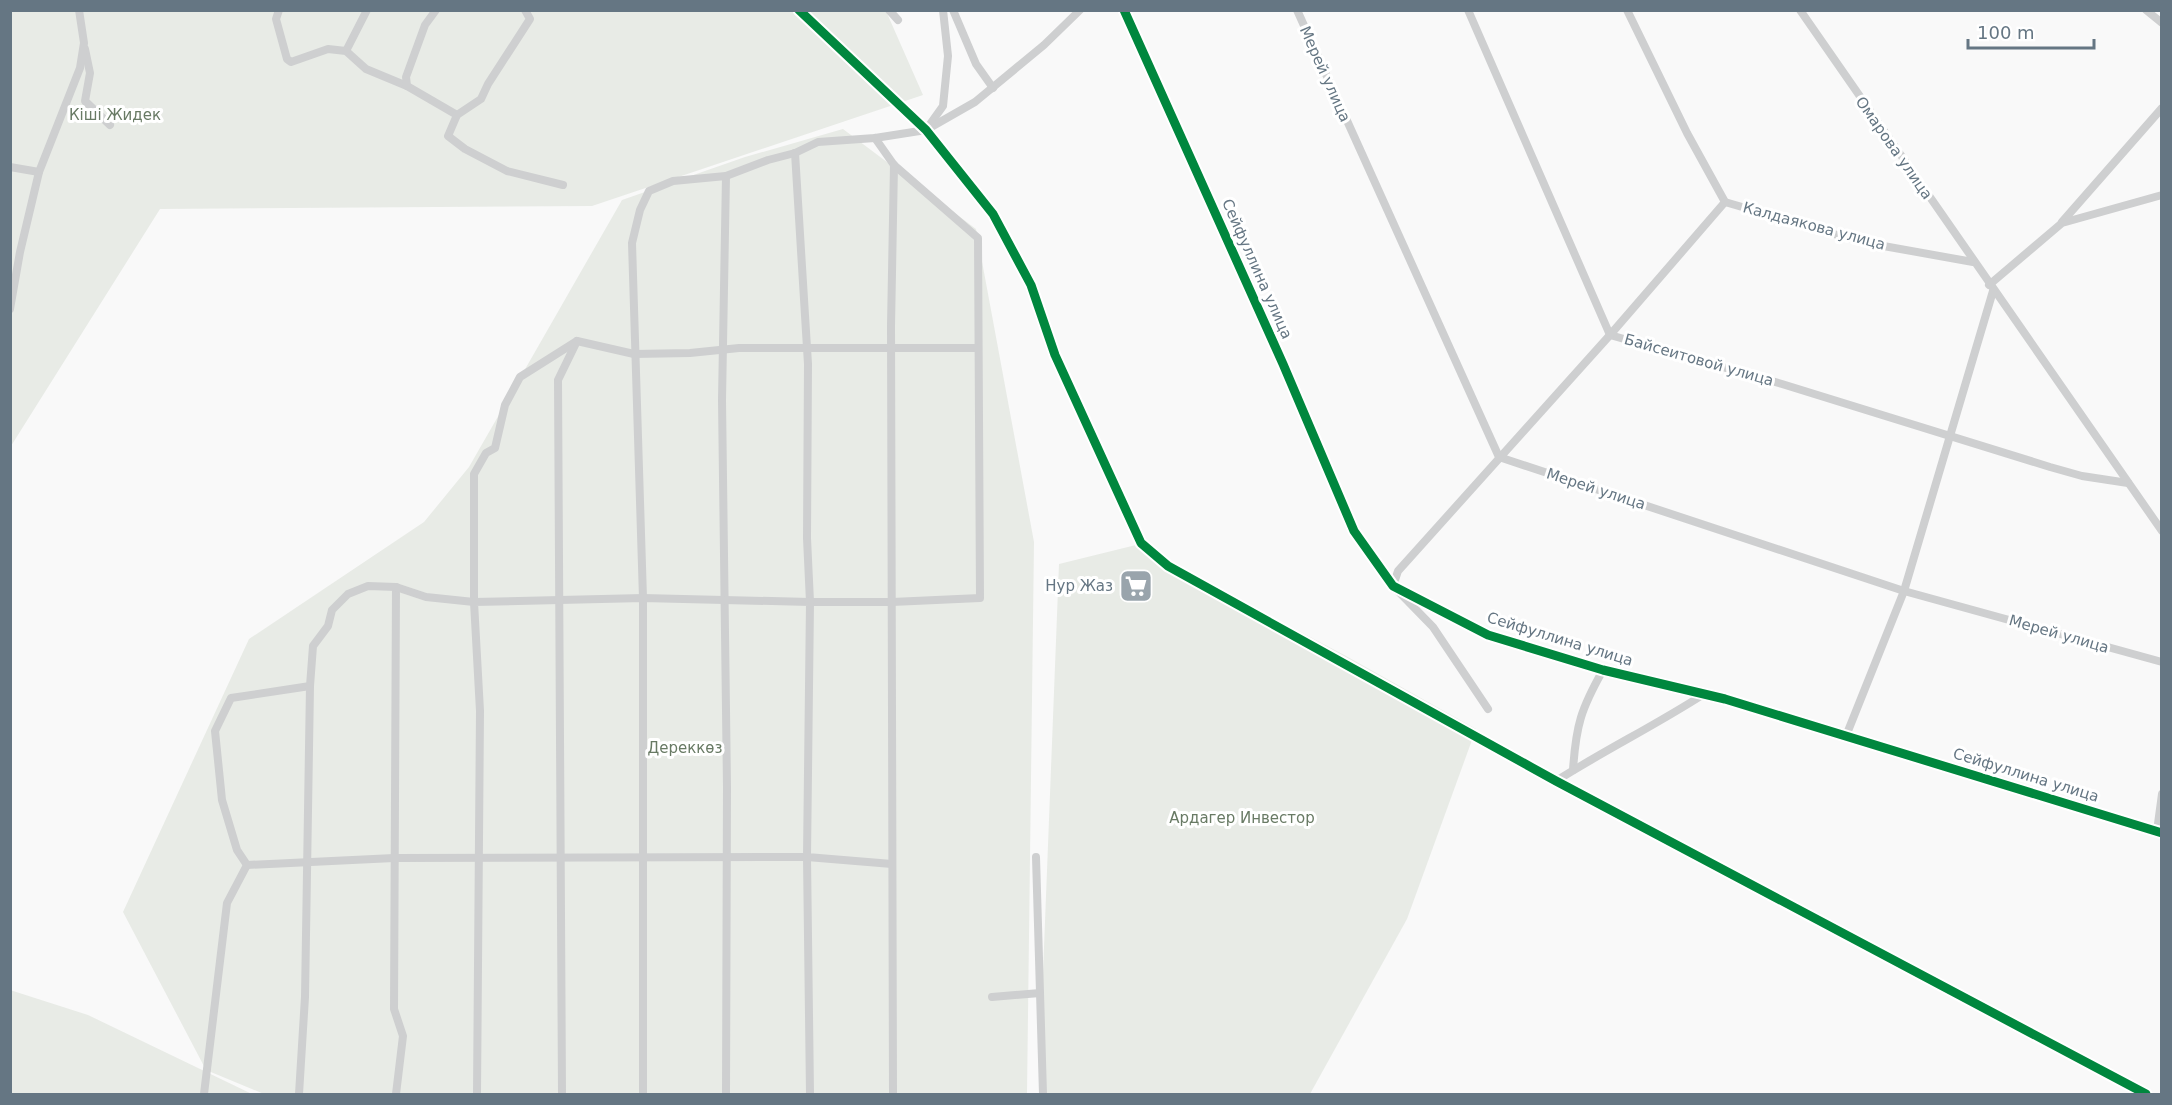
<svg xmlns="http://www.w3.org/2000/svg" width="2172" height="1105" font-family="'DejaVu Sans',sans-serif">
	<rect width="100%" height="100%" fill="#f9f9f9"/>
	<g fill="#e8ebe6">
		<path d="M11 11H886L923 95 592 206 160 209 11 446Z"/>
		<path d="M843 129 976 229 1034 542 1027 1094H264L206 1070 123 912 249 639 424 522 469 467 622 200 745 157Z"/>
		<path d="M1136 545 1346 656 1476 729 1407 919 1310 1094H1042L1041 1024 1059 564Z"/>
		<path d="M10 990 88 1015 252 1094H11Z"/>
	</g>
	<g fill="none" stroke-linecap="round" stroke-linejoin="round">
		<g stroke="#cecfd0" stroke-width="8">
			<path d="M279 10 276 19 287 59 291 62 328 49 346 51 366 69 407 86"/>
			<path d="M436 10 425 25 406 77 407 86 457 115"/>
			<path d="M525 10 530 19 488 84 481 99 457 115 448 136 465 149 507 171 563 185"/>
			<path d="M799 10 926 130 993 214 1031 285 1055 355 1141 543 1168 566 1556 781 2146 1094"/>
			<path d="M889 10 898 20"/>
			<path d="M953 10 976 64 993 88"/>
			<path d="M1124 10 1283 364 1354 531 1393 586 1488 635 1603 670 1725 699 2162 833"/>
			<path d="M1297 10 1499 457 1904 591 2162 662"/>
			<path d="M1468 10 1610 335 1782 384 2050 467 2082 476 2128 483"/>
			<path d="M1627 10 1687 133 1725 202 1861 242 1973 262"/>
			<path d="M1800 10 2162 531"/>
			<path d="M2146 10 2162 23"/>
			<path d="M85 49 90 73 85 101 110 125"/>
			<path d="M346 51 367 10"/>
			<path d="M928 127 943 106 948 56 943 10"/>
			<path d="M795 153 808 364 807 538 810 602H892L980 598 978 238 894 165 875 138"/>
			<path d="M10 167 39 172 80 68 84 43 79 10"/>
			<path d="M726 176 722 400 727 787 726 1094"/>
			<path d="M2062 222 2162 108"/>
			<path d="M1989 285 2062 223 2162 195"/>
			<path d="M10 309 20 252 39 172"/>
			<path d="M396 587 394 1009 403 1036 396 1094"/>
			<path d="M1488 709 1433 627 1393 586 1398 571 1610 335 1725 202"/>
			<path d="M1846 736 1904 591 1993 291"/>
			<path d="M1573 770C1576 725 1581 709 1603 670"/>
			<path d="M1556 781C1605 750 1656 725 1704 694"/>
			<path d="M2157 831 2162 794"/>
			<path d="M1036 857 1043 1094"/>
			<path d="M247 865 237 850 222 800 215 731 231 698 310 686 313 646 328 626 332 610 348 594 368 586 396 587 426 597 474 602V474L486 453 495 448 505 405 520 377 577 341 634 354 690 353 739 348H977"/>
			<path d="M247 865 394 858 807 857 810 1094"/>
			<path d="M992 997 1040 993"/>
			<path d="M204 1094 227 903 247 865"/>
			<path d="M299 1094 305 997 310 686"/>
			<path d="M477 1094 480 711 474 602 643 598 810 602 807 857 892 864"/>
			<path d="M562 1094 558 380 577 341"/>
			<path d="M643 1094V598L632 243 640 210 649 191 673 181 726 176 768 160 795 153 818 142 875 138 926 130 975 102 1044 45 1080 10"/>
			<path d="M893 1094 891 326 894 165"/>
		</g>
		<g stroke="#fff" stroke-width="13">
			<g id="cycleway">
				<path d="M799 10 926 130 993 214 1031 285 1055 355 1141 543 1168 566 1556 781 2146 1094"/>
				<path d="M1124 10 1283 364 1354 531 1393 586 1488 635 1603 670 1725 699 2162 833"/>
			</g>
		</g>
		<use href="#cycleway" stroke="#00873e" stroke-width="9"/>
	</g>
	<defs>
		<g id="supermarket-square" transform="scale(1.725)"><rect x="-9" y="-9" width="18" height="18" rx="4" fill="#99a4ac" stroke="#fff"/><path d="M-6-5.5h2.5l.6 2H6L4.5 2H-2.5L-4.4-4H-6ZM-1.5 3.2a1.3 1.3 0 1 0 .1 0ZM3 3.2a1.3 1.3 0 1 0 .1 0Z" fill="#fff"/></g>
	</defs>
	<g fill-rule="evenodd">
		<use href="#supermarket-square" x="1136" y="586"/>
	</g>
	<g text-anchor="middle" dominant-baseline="central" stroke-width="6" stroke-linejoin="round" paint-order="stroke">
		<g font-size="15" fill="#657683" stroke="#fff">
			<text transform="translate(1325 74) rotate(66)">Мерей улица</text>
			<text transform="translate(1894 148) rotate(55)">Омарова улица</text>
			<text transform="translate(1814 226) rotate(15)">Калдаякова улица</text>
			<text transform="translate(1257 269) rotate(66)">Сейфуллина улица</text>
			<text transform="translate(1699 360) rotate(16)">Байсеитовой улица</text>
			<text transform="translate(1596 489) rotate(18)">Мерей улица</text>
			<text transform="translate(2059 634) rotate(16)">Мерей улица</text>
			<text transform="translate(1560 639) rotate(17)">Сейфуллина улица</text>
			<text transform="translate(2026 775) rotate(17)">Сейфуллина улица</text>
		</g>
		<g font-size="15" fill="#687a64" stroke="#fff">
			<text x="115" y="115">Кіші Жидек</text>
			<text x="685" y="748">Дереккөз</text>
			<text x="1242" y="818">Ардагер Инвестор</text>
		</g>
		<g font-size="15" fill="#657683" stroke="#fff" text-anchor="end">
			<text x="1113" y="586">Нур Жаз</text>
		</g>
	</g>
	<rect width="2172" height="1105" fill="none" stroke="#657683" stroke-width="24"/>
	<path d="M1968 39v9h126v-9" fill="none" stroke="#657683" stroke-width="3"/>
	<text x="1977" y="39" font-size="18" fill="#657683" stroke="#ffffff" stroke-width="4.5" paint-order="stroke">100 m</text>
</svg>
